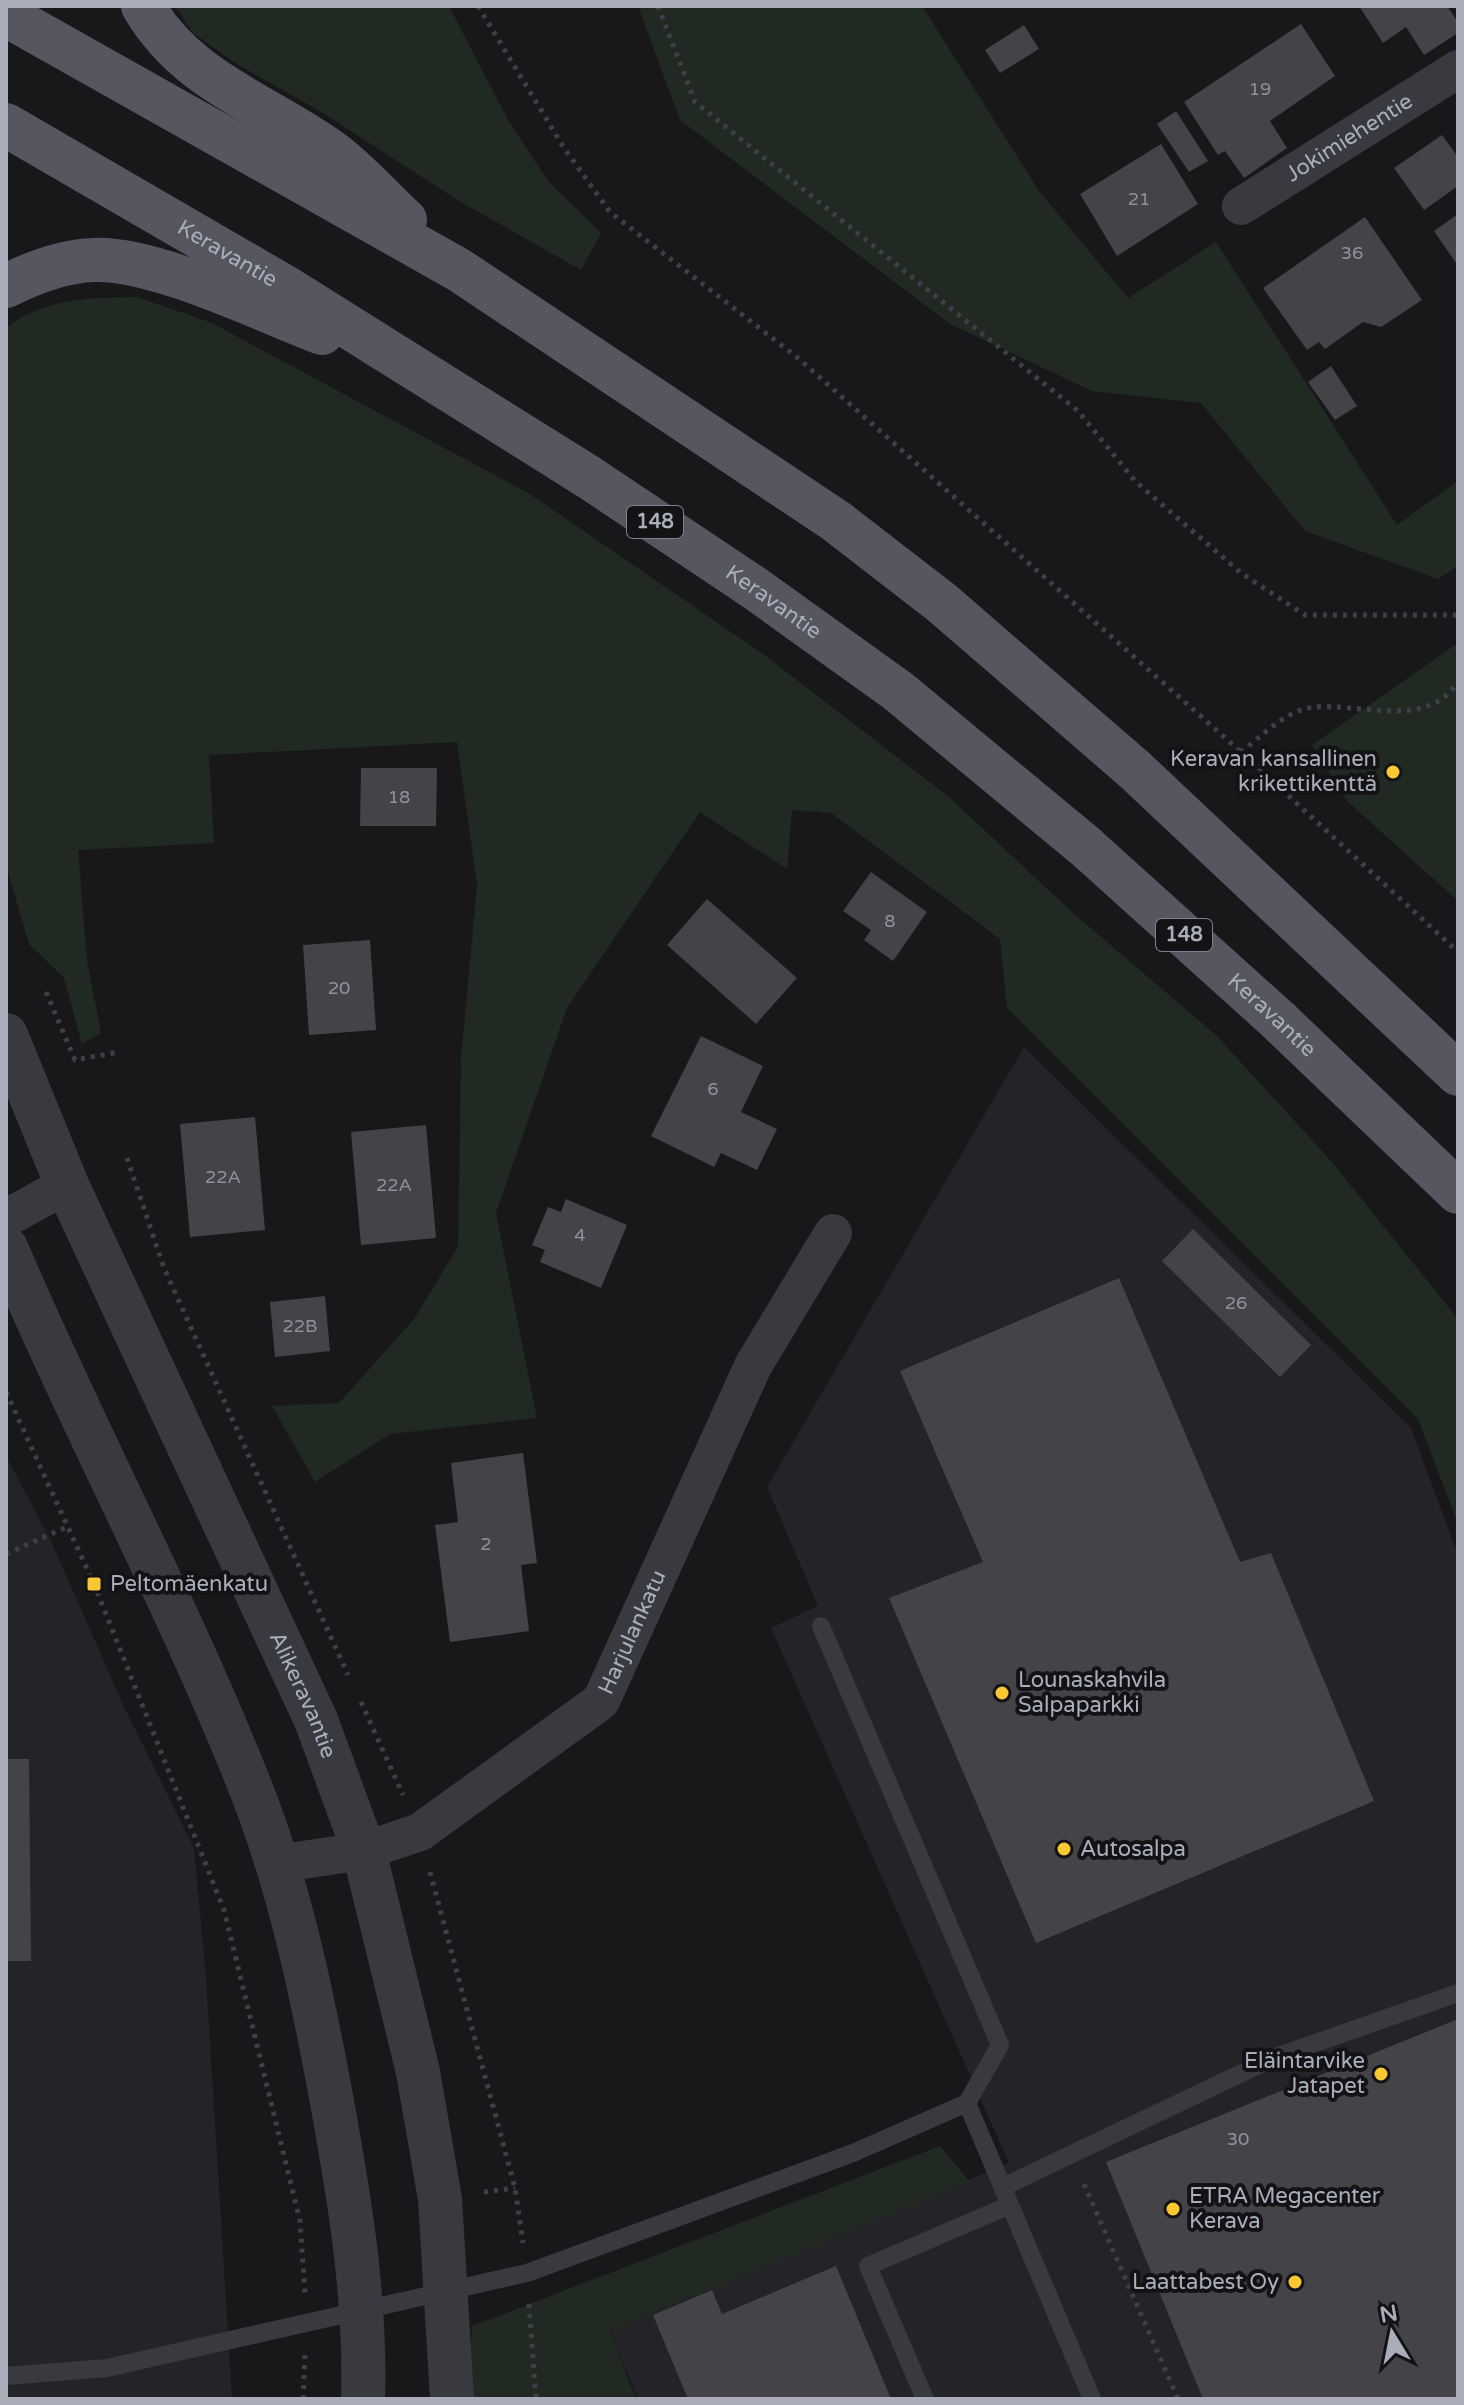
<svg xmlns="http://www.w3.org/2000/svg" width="1464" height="2405" font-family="'Varela Round',sans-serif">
	<rect width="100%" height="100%" fill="#18181b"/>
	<g fill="#242428">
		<path d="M1024 1047 1411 1428 1458 1555V2399H638L610 2331 1009 2163 771 1628 818 1606 767 1487Z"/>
		<path d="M6 1456 51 1541 125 1709 194 1848 206 1977 232 2399H6Z"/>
	</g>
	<g fill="#202922">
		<path d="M175 6H449L508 120 548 181 601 233 581 270 459 201 323 113 237 64 193 33Z"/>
		<path d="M638 6H922L1039 191 1128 298 1216 242 1397 525 1458 481V566L1438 579 1305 531 1201 403 1092 391 950 324 680 120Z"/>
		<path d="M136 297 210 322 530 494 763 654 949 797 1073 913 1216 1035 1332 1162 1458 1319V1524L1418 1419 1007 1008 1000 939 831 813 792 810 787 869 700 812 567 1008 496 1213 537 1418 390 1434 315 1482 272 1406 339 1403 414 1319 458 1247 461 1059 477 885 457 742 209 755 214 843 78 850 87 961 101 1033 82 1044 64 978 29 944 6 866V328C43 298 90 298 136 297Z"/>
		<path d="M1458 643V901L1346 800 1312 745Z"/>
		<path d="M940 2146 969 2181 610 2331 636 2399H468L472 2326Z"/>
	</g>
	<g fill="#434348">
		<path d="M1359 6H1447L1458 22V33L1424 55 1406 27 1383 43Z"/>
		<path d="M1301 24 1335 76 1270 121 1287 148 1244 178 1225 151 1218 155 1184 102Z"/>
		<path d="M1024 25 1039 49 1000 73 985 50Z"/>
		<path d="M1176 111 1208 161 1189 172 1157 124Z"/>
		<path d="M1442 135 1458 157V186L1424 210 1394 168Z"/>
		<path d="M1161 144 1198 204 1117 256 1080 194Z"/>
		<path d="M1458 214V266L1434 231Z"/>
		<path d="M1365 217 1422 300 1381 327 1363 322 1325 349 1319 342 1307 350 1263 288Z"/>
		<path d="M1331 366 1357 406 1335 420 1308 382Z"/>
		<path d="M361 768H437L436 826H360Z"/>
		<path d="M871 872 927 912 893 961 864 940 871 930 843 911Z"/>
		<path d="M707 899 797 978 756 1024 667 945Z"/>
		<path d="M370 940 376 1030 309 1035 303 945Z"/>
		<path d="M701 1036 763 1066 741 1112 777 1129 757 1170 721 1153 714 1167 651 1136Z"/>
		<path d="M255 1117 265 1230 190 1237 180 1124Z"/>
		<path d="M426 1125 436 1238 361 1245 351 1132Z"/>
		<path d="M566 1199 627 1225 601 1288 540 1262 545 1250 532 1245 548 1207 561 1212Z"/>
		<path d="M1193 1229 1311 1345 1280 1377 1162 1261Z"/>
		<path d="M1119 1278 1240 1562 1271 1553 1374 1801 1036 1943 889 1598 983 1562 900 1371Z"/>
		<path d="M325 1296 330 1351 275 1357 270 1302Z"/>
		<path d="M523 1453 537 1563 521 1565 529 1631 450 1642 435 1525 458 1522 451 1463Z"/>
		<path d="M6 1759H29L31 1961H6Z"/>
		<path d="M1458 2019V2399H1203L1106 2162Z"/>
		<path d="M836 2266 891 2399H688L653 2315 712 2290 722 2314Z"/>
	</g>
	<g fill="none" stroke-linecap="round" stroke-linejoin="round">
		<g stroke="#3f4047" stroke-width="5" stroke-dasharray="4 6" stroke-linecap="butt">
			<path d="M478 6 564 148 610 212 798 358 1241 752 1458 952"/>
			<path d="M658 6 695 102 1078 411 1135 481 1241 573 1305 615H1458"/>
			<path d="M1241 752C1262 736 1286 710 1314 707 1362 703 1426 730 1458 682"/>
			<path d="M46 992 75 1060 119 1052"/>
			<path d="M127 1158 164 1268 348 1675"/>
			<path d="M6 1392 94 1584 224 1910 300 2221 305 2293"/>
			<path d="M6 1554 69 1526"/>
			<path d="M361 1702 403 1795"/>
			<path d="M430 1872 515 2188 523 2243"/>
			<path d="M1084 2184 1178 2399"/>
			<path d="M484 2192 515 2188"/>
			<path d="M529 2304 536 2399"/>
			<path d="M303 2399 305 2355"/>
		</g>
		<g stroke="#393a40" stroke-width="18">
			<path d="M967 2103 1092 2399"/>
			<path d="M1003 2187 1273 2058 1458 1993"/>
			<path d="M6 2376 107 2368 527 2273 853 2153 967 2103 1000 2045 821 1626"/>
			<path d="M925 2399 868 2266 1010 2205"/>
		</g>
		<g stroke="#393a40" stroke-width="38">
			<path id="s1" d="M1241 206 1458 69"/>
			<path d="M6 1218 67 1185"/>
			<path id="s2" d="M275 1864 364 1851 420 1832 601 1701 753 1366 833 1233"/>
		</g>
		<g stroke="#393a40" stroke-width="44">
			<path id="s3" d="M6 1035 67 1185 316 1720 364 1851 418 2072 440 2199 452 2399"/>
			<path d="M6 1248C84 1431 180 1608 253 1794 291 1892 313 1999 332 2102 350 2201 366 2298 363 2399"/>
		</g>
		<g stroke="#55565f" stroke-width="44">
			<path d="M143 6C187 82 264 103 332 152 358 171 381 198 405 220"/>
			<path d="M6 15 459 270 836 521 942 603 1135 770 1458 1074"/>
			<path id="s4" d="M6 125 285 287 590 478 756 589 898 691 1085 846 1277 1019 1458 1192"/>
			<path d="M6 286C34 272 63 261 94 260 153 257 264 311 322 333"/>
		</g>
	</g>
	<g fill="#fac831" stroke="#131316" stroke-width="3">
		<circle cx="1393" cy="772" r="8"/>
		<rect x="86" y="1576" width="16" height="16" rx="4"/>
		<circle cx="1002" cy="1693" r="8"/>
		<circle cx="1064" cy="1849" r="8"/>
		<circle cx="1381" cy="2074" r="8"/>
		<circle cx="1173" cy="2209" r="8"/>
		<circle cx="1295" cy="2282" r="8"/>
	</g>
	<g text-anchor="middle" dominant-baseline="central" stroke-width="8" stroke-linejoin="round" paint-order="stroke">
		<g font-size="18" fill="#90939e">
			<text x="1260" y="89">19</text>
			<text x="1139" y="199">21</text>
			<text x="1352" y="253">36</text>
			<text x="399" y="797">18</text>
			<text x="890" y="921">8</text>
			<text x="339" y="988">20</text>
			<text x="713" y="1089">6</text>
			<text x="223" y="1177">22A</text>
			<text x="394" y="1185">22A</text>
			<text x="580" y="1235">4</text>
			<text x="1236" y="1303">26</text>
			<text x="300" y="1326">22B</text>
			<text x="486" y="1544">2</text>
			<text x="1238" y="2139">30</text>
		</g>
		<g fill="#131316" stroke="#7d808a" stroke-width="2">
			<rect x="627" y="506" width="56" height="32" rx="6"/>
			<rect x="1156" y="919" width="56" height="32" rx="6"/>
		</g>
		<g font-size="20" font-weight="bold" fill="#aaaebb">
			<text x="655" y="522">148</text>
			<text x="1184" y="935">148</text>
		</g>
		<g font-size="22" fill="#aaaebb" stroke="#131316">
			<text stroke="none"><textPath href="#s1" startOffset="128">Jokimiehentie</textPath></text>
			<text stroke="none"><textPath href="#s4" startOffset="256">Keravantie</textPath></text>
			<text stroke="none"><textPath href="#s4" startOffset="904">Keravantie</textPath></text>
			<text stroke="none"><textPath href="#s4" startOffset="1552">Keravantie</textPath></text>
			<text stroke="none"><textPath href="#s2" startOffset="448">Harjulankatu</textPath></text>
			<text stroke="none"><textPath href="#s3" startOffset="724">Alikeravantie</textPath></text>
		</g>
		<g font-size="22" fill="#aaaebb" stroke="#131316" text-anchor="start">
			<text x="1377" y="759" text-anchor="end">Keravan kansallinen<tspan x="1377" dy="25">krikettikenttä</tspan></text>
			<text x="110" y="1584">Peltomäenkatu</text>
			<text x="1018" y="1680">Lounaskahvila<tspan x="1018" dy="25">Salpaparkki</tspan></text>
			<text x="1080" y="1849">Autosalpa</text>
			<text x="1365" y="2061" text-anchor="end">Eläintarvike<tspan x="1365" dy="25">Jatapet</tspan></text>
			<text x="1189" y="2196">ETRA Megacenter<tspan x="1189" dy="25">Kerava</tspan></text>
			<text x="1279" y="2282" text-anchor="end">Laattabest Oy</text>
		</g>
	</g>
	<rect width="1464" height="2405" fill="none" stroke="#aaaebb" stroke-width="16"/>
	<g transform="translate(1392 2333) rotate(350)" stroke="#131316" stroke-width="6" paint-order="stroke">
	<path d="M0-6L14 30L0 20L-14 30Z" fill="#aaaebb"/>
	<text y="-12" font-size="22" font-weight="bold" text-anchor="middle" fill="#aaaebb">N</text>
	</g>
</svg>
